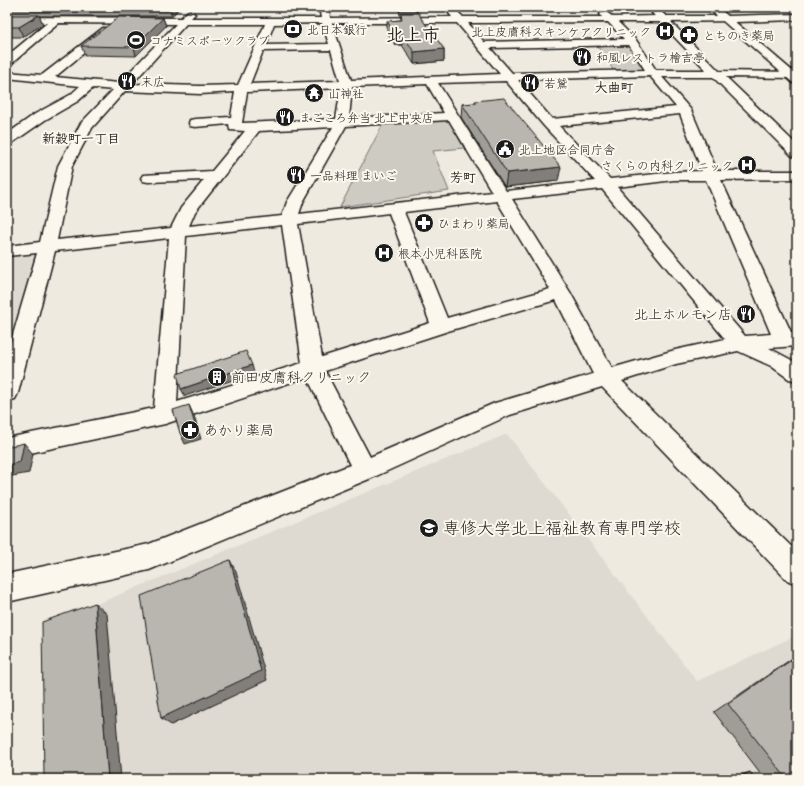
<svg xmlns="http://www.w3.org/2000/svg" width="804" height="786" font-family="Delius,'Klee One',sans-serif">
	<rect width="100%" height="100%" fill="#eeeadf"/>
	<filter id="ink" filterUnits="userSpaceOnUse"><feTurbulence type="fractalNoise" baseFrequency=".025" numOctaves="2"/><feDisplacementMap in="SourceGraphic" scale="8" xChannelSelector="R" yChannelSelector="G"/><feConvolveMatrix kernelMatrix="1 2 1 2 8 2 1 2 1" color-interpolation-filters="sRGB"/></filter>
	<g filter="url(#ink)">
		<g fill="#dedad1">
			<path d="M39 253 7 356V257Z"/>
			<path d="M507 434 697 681 797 635V779H47L51 623Z"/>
		</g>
		<g fill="#ceccc2" stroke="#75746f">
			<path d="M629 46 648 71H614L598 47Z"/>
			<path d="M448 119 464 148 433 151 449 191 340 207 384 122Z"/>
		</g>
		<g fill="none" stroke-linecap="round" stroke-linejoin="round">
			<g stroke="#1c1c1c" stroke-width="3">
				<g id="minor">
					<path d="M319 7H329L330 18 452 17 448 12 453 9 456 10 463 17H602L600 14 605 11 613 17 655 16 652 13 657 10 660 11 666 16H726L729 17 731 19 729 21 671 22 719 71 797 72V78L726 77 797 145V157L792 156 713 77H662L691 110 717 171H797V179L721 180 791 332H797V346L769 348 797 363V381L789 379 771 366 738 351 676 364 622 381 797 552V584L787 580 602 387 510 415 374 477 149 570 7 602V574L149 544 350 465 307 377 165 424 7 458V438L154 408 169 238 55 251 18 393 15 399 7 401V355L37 253 7 256V246L40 242 58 166 81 123 113 90 93 88 78 101 45 120 12 143 7 144V134L35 114 70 95 80 86 7 78V72L42 75 103 28H109L111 30 109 32 55 77 119 83 176 24 59 23 11 64 7 65V56L47 23H7V17L181 18 187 12 190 11 195 14 191 18H321ZM608 22 624 39 484 42 468 23ZM618 22H660L706 70H656L636 40ZM322 23 329 44 266 45 274 24ZM332 23H457L500 74 351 80ZM186 24H265L238 85 200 86 132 84ZM629 45 645 70 512 73 490 48ZM331 50 340 81 250 84 263 51ZM650 76 676 107 552 119 518 80ZM506 81 544 126 595 181 506 191 438 83ZM427 84 444 113 349 118 352 87ZM341 88 336 119 242 123 247 92ZM125 91 200 94 235 92 231 117 195 119 190 120 189 123 190 126 195 127 229 124 230 130 245 131 212 171 143 175 141 178 143 181 148 182 204 180 181 208 171 228 57 240 72 166 92 128ZM680 114 702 171 674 172 610 179 559 126ZM449 120 492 192 299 214 303 202 346 126ZM333 127 287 202 282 216 189 226 195 212 259 131ZM674 180H706L771 334 745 336 617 187ZM602 189 725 339 675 350 612 368 570 292 512 199ZM497 201 550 289 447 318 404 212ZM389 213 430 323 322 357 298 224ZM282 225 302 363 177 402 186 236ZM556 300 593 374 495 403 370 457 325 371 448 331Z"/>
					<path d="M790 7H797V11Z"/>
				</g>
			</g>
			<g stroke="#1c1c1c" stroke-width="3">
				<path id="major" d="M707 7H717L728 16 797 14V20L735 22 797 75V84L793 83Z"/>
			</g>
			<use href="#minor" fill="#fbf7ec" fill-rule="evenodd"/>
			<use href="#major" fill="#fbf7ec" fill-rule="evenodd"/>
		</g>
		<g fill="#9f9d96" stroke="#1c1c1c">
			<path d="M7 7H180L172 16H39L43 24 23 37H7Z"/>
			<path d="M399 7H417V13L444 49V61L414 64 402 45H395L387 32V21L401 20V16H400Z"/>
			<path d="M163 18 166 26 136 56 85 55 81 46Z"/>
			<path d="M475 101 558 181 505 187 461 117 462 104 475 103Z"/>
			<path d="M797 655V779H765L714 712Z"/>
			<path d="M750 772 755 779H731L735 777Z"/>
		</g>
		<g fill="#827f7a" stroke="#1c1c1c">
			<path d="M169 7H180L172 16Z"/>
			<path d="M39 15 43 24 23 37 19 27Z"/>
			<path d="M163 18 166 26 136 56 134 47Z"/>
			<path d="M402 33V45H395V34Z"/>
			<path d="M444 49V61L414 64V52Z"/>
			<path d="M561 167 558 181 505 187 507 173Z"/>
			<path d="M252 365 254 373 185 396 181 389Z"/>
			<path d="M189 405 194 416 201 439 185 444 180 433Z"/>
			<path d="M24 443 33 454 29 473 7 477V465Z"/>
			<path d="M230 560 236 572 267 680 171 725 161 718Z"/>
			<path d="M95 603 107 614 121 779H108Z"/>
		</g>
		<g fill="#b9b6af" stroke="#1c1c1c">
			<rect x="400" y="7" width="17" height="3"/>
			<path d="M401 13H419L421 18 444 49 414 52 402 33 395 34 387 21 402 20Z"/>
			<path d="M7 15H39L19 27H7Z"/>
			<path d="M119 17 163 18 134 47 81 46Z"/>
			<path d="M504 98 561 167 507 173 462 104 477 103 475 101Z"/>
			<path d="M246 351 252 365 181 389 177 374Z"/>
			<path d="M189 405 196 428 180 433 173 410Z"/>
			<path d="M24 443 20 462 7 465V447Z"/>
			<path d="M230 560 261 671 161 718 141 596Z"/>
			<path d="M95 603 108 779H44L42 622Z"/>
			<path d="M797 656V779H787L728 704Z"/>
			<path d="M750 772 755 779H737Z"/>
		</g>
	</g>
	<defs>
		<g id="bank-disc" transform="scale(1)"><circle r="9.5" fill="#1c1c1c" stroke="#fbf7ec"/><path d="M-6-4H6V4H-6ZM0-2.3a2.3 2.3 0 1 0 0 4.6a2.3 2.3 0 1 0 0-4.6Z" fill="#fff"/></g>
		<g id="hospital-disc" transform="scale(1)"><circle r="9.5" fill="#1c1c1c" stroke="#fbf7ec"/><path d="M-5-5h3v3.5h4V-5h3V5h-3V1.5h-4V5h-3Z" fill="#fff"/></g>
		<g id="pharmacy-disc" transform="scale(1)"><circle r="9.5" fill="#1c1c1c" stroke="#fbf7ec"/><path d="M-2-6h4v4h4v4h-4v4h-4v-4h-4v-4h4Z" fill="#fff"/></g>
		<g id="stadium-disc" transform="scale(1)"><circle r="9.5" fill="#1c1c1c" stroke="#fbf7ec"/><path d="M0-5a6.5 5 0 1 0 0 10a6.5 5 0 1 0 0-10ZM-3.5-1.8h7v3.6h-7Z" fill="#fff"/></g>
		<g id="restaurant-disc" transform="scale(1)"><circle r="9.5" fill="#1c1c1c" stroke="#fbf7ec"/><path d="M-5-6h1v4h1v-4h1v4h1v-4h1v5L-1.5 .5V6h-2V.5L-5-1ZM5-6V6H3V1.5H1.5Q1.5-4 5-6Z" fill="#fff"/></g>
		<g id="temple-disc" transform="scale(1)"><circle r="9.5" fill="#1c1c1c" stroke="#fbf7ec"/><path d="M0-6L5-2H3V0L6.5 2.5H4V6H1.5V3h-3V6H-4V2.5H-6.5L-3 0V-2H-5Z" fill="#fff"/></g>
		<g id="civic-disc" transform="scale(1)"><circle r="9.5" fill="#1c1c1c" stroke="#fbf7ec"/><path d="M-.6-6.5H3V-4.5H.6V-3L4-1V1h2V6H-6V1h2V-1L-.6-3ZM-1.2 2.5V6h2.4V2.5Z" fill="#fff"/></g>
		<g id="building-disc" transform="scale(1)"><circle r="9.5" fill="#1c1c1c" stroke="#fbf7ec"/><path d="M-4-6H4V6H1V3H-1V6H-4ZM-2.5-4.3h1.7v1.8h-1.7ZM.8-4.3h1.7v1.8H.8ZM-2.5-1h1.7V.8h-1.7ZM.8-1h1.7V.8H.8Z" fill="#fff"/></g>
		<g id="school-disc" transform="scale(1)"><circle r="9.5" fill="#1c1c1c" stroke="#fbf7ec"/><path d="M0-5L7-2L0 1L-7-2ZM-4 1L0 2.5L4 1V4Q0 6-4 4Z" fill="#fff"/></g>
	</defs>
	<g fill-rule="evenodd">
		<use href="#bank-disc" x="293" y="29"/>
		<use href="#hospital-disc" x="665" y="31"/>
		<use href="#pharmacy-disc" x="689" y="35"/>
		<use href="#stadium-disc" x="136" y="40"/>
		<use href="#restaurant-disc" x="582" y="57"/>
		<use href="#restaurant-disc" x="127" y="81"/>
		<use href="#restaurant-disc" x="530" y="83"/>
		<use href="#temple-disc" x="314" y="93"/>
		<use href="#restaurant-disc" x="285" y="117"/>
		<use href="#civic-disc" x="505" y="149"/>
		<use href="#hospital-disc" x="747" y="165"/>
		<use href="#restaurant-disc" x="296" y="175"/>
		<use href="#pharmacy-disc" x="424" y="223"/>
		<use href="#hospital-disc" x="384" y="253"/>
		<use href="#restaurant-disc" x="746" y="314"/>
		<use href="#building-disc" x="217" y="377"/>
		<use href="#pharmacy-disc" x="190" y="430"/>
		<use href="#school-disc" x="429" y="528"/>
	</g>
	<g text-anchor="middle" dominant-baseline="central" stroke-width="4" stroke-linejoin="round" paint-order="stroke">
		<g font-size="12" fill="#1c1c1c" stroke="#fbf7ec" text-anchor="start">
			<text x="307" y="29">北日本銀行</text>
			<text x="651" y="31" text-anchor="end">北上皮膚科スキンケアクリニック</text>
			<text x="703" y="35">とちのき薬局</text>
			<text x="150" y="40">コナミスポーツクラブ</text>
			<text x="596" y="57">和風レストラ檜吉亭</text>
			<text x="141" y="81">末広</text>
			<text x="544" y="83">若鷲</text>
			<text x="328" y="93">山神社</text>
			<text x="299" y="117">まごころ弁当 北上中央店</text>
			<text x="519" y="149">北上地区合同庁舎</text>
			<text x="733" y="165" text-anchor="end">さくらの内科クリニック</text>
			<text x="310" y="175">一品料理 まいご</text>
			<text x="438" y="223">ひまわり薬局</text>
			<text x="398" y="253">根本小児科医院</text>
		</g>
		<g font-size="13" font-weight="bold" fill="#1c1c1c" stroke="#fbf7ec">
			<text x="614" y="87">大曲町</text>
			<text x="81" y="138">新穀町一丁目</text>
			<text x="463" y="177">芳町</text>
		</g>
		<g font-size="14" fill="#1c1c1c" stroke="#fbf7ec" text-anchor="start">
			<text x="732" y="314" text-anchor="end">北上ホルモン店</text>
			<text x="231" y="377">前田皮膚科クリニック</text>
			<text x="204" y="430">あかり薬局</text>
		</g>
		<g font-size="17" fill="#1c1c1c" stroke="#fbf7ec" text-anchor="start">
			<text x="443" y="528">専修大学北上福祉教育専門学校</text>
		</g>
		<g font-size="18" font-weight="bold" fill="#1c1c1c" stroke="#fbf7ec">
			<text x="413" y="34">北上市</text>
		</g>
	</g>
	<rect width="804" height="786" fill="none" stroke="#fbf7ec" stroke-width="24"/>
	<rect x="12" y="12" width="780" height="762" fill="none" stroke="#1c1c1c" stroke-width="1.5" filter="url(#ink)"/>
</svg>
